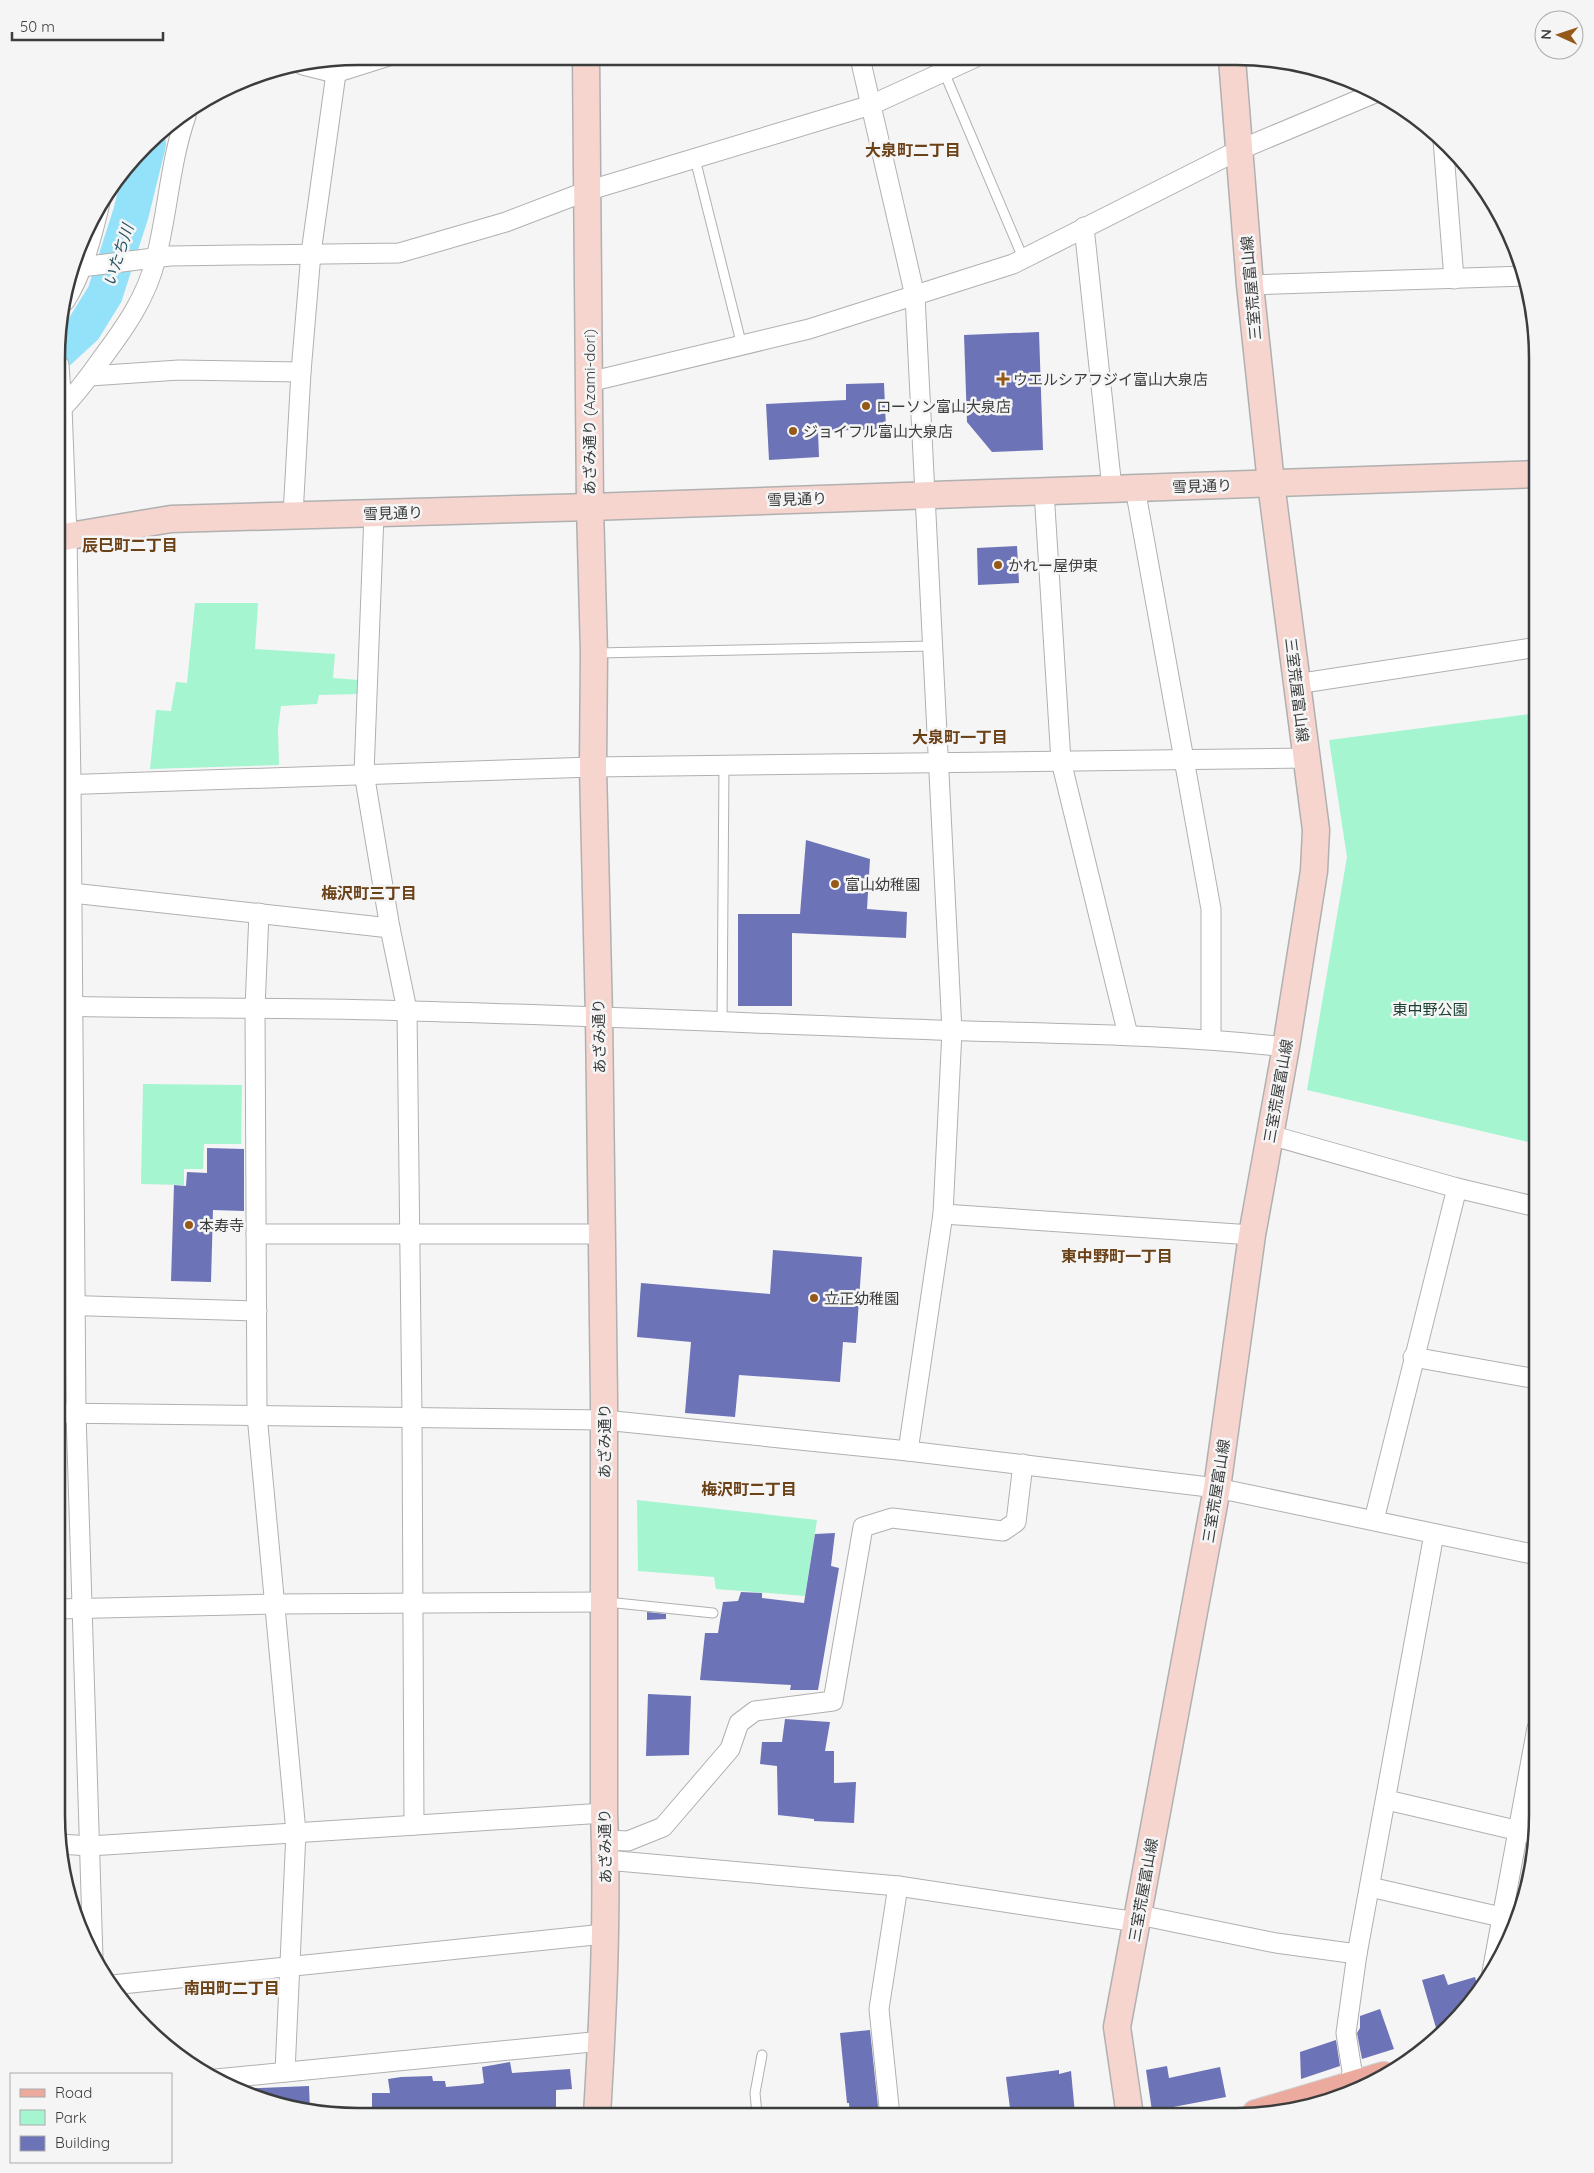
<svg xmlns="http://www.w3.org/2000/svg" width="1594" height="2173" font-family="Quicksand,'Noto Sans JP',sans-serif">
	<rect width="100%" height="100%" fill="#f5f5f6"/>
	<g fill="#a5f5d0">
		<path d="M195 603H258L255 649 335 654 333 678 359 680V694L319 695 317 704 281 706 278 729 279 765 150 769 156 710 171 711 176 682 187 683Z"/>
		<path d="M1538 713 1537 1144 1307 1090 1347 857 1329 740Z"/>
		<path d="M143 1084 242 1085 241 1144H204L203 1169H184V1185L141 1184Z"/>
		<path d="M637 1500 817 1520 805 1596 716 1589 714 1577 638 1571Z"/>
	</g>
	<g fill="none" stroke-linecap="round" stroke-linejoin="round">
		<path stroke="#94e2f9" stroke-width="36" d="M59 351 84 328 105 294 131 213 148 144"/>
	</g>
	<g fill="#6d73b7">
		<path d="M1039 332 1043 450 992 452 967 422 964 335Z"/>
		<path d="M884 383 886 429 818 431 819 457 769 460 766 404 846 400V384Z"/>
		<path d="M1017 546 1019 583 978 585 977 548Z"/>
		<path d="M806 840 870 859 867 909 907 912 906 938 792 933V1006H738V914H800Z"/>
		<path d="M207 1148 244 1149V1211L213 1210 211 1282 171 1281 174 1185 186 1186 187 1172 207 1173Z"/>
		<path d="M773 1250 862 1257 856 1343 843 1342 840 1382 739 1375 735 1417 685 1413 691 1342 637 1337 641 1283 770 1294Z"/>
		<path d="M835 1533 831 1566 839 1568 818 1690H790L791 1685 700 1680 705 1633H718L723 1602 738 1601 741 1592 762 1593V1598L804 1603 815 1534Z"/>
		<path d="M647 1612 666 1614V1619L647 1620Z"/>
		<path d="M648 1694 691 1696 689 1755 646 1756Z"/>
		<path d="M785 1719 830 1722 825 1751H834V1783L856 1782 854 1823 814 1821V1819L778 1815 777 1766 760 1764 762 1742H782Z"/>
		<path d="M1444 1974 1448 1985 1475 1977 1479 1992 1439 2038 1422 1980Z"/>
		<path d="M1380 2009 1394 2049 1362 2059 1357 2033 1360 2028V2016Z"/>
		<path d="M870 2030 879 2116H850L849 2103H847L840 2033Z"/>
		<path d="M1336 2040 1340 2066 1301 2079 1300 2052Z"/>
		<path d="M510 2062 512 2073 570 2069 572 2089 556 2090V2115L372 2114V2093H390L388 2079 401 2077 432 2076 433 2081H445L446 2087 480 2084 484 2083 482 2067Z"/>
		<path d="M1167 2066 1169 2078 1220 2067 1226 2097 1152 2111 1146 2070Z"/>
		<path d="M1059 2070V2074L1071 2071 1075 2114 1051 2116H1011L1006 2077Z"/>
		<path d="M309 2086 310 2112 261 2101 238 2089Z"/>
	</g>
	<g fill="none" stroke-linecap="round" stroke-linejoin="round">
		<g stroke="#b0b0b1" stroke-width="11">
			<g id="lane">
				<path d="M944 72 1023 258"/>
				<path d="M695 159 742 346"/>
				<path d="M597 653 933 646"/>
				<path d="M722 1022 724 765"/>
				<path d="M607 1602 713 1613"/>
				<path d="M757 2115 755 2093 762 2055"/>
			</g>
		</g>
		<g stroke="#b0b0b1" stroke-width="21">
			<g id="street">
				<path d="M860 58 915 296 952 1031 943 1214 908 1451"/>
				<path d="M303 65 335 73 389 56"/>
				<path d="M1443 140 1454 279"/>
				<path d="M1084 227 1112 488"/>
				<path d="M81 267 170 256 399 253 506 222 587 191 871 105 974 58"/>
				<path d="M1250 285 1526 276"/>
				<path d="M65 301C83 273 92 236 100 203"/>
				<path d="M59 365 62 407 67 537 71 784 76 1413 93 1958"/>
				<path d="M90 376 179 370 301 372"/>
				<path d="M589 382 809 329 1013 264 1239 150 1375 93"/>
				<path d="M59 411C75 396 88 378 100 361 124 329 147 297 156 258 168 211 170 162 186 116"/>
				<path d="M1135 488 1211 909V1039"/>
				<path d="M1044 491 1061 761 1128 1035"/>
				<path d="M374 514 364 773 390 928 407 1010 412 1418 414 1825"/>
				<path d="M293 515 301 372 311 253 338 59"/>
				<path d="M1296 684 1538 647"/>
				<path d="M58 785 593 767 1306 758"/>
				<path d="M72 893 390 928"/>
				<path d="M259 913 255 1008 257 1415 296 1832 285 2072"/>
				<path d="M58 1006C175 1009 293 1007 410 1011 577 1015 743 1023 910 1029 1036 1034 1161 1033 1286 1047"/>
				<path d="M1270 1135 1457 1188 1537 1207"/>
				<path d="M943 1214 1252 1235"/>
				<path d="M256 1234H601"/>
				<path d="M57 1305 257 1311"/>
				<path d="M1413 1357 1537 1379"/>
				<path d="M57 1413 604 1420 908 1451 1217 1488 1537 1555"/>
				<path d="M1374 1520 1457 1188"/>
				<path d="M57 1609 275 1604 604 1602"/>
				<path d="M1387 1800 1537 1835"/>
				<path d="M605 1840 628 1841 663 1827 730 1749 739 1723 755 1711 833 1701 863 1527 892 1518 1003 1531 1016 1522 1023 1464"/>
				<path d="M60 1844 90 1846 604 1813"/>
				<path d="M606 1860 898 1886 1137 1922"/>
				<path d="M1370 1887 1501 1917"/>
				<path d="M1139 1915 1276 1943 1357 1954"/>
				<path d="M1492 1972 1537 1728"/>
				<path d="M112 1985 604 1934"/>
				<path d="M216 2079 602 2041"/>
				<path d="M1348 2094 1352 2071 1346 2033 1357 1954 1434 1534"/>
				<path d="M890 2116 879 2009 898 1886"/>
			</g>
		</g>
		<g stroke="#b0b0b1" stroke-width="29">
			<g id="secondary">
				<path d="M586 57 590 507 594 653 593 767 599 1017 604 1398V1813C608 1913 603 2015 597 2115"/>
				<path d="M58 538 171 519 590 507 1538 474"/>
				<path d="M1130 2116 1117 2027 1217 1488 1252 1235 1286 1047 1314 871 1316 830 1271 483 1250 285 1232 59"/>
			</g>
		</g>
		<g stroke="#d0d0d0" stroke-width="30">
			<path id="primary" d="M1256 2114 1384 2076"/>
		</g>
		<use href="#lane" stroke="#fff" stroke-width="9"/>
		<use href="#street" stroke="#fff" stroke-width="19"/>
		<use href="#secondary" stroke="#f6d5ce" stroke-width="26"/>
		<use href="#primary" stroke="#ecaa9e" stroke-width="28"/>
	</g>
	<g fill="#955a1a" stroke="#f5f5f6" stroke-width="2">
		<path d="M1000.5 371.5h5v5h5v5h-5v5h-5v-5h-5v-5h5z"/>
		<circle cx="866" cy="406" r="5"/>
		<circle cx="793" cy="431" r="5"/>
		<circle cx="998" cy="565" r="5"/>
		<circle cx="835" cy="884" r="5"/>
		<circle cx="189" cy="1225" r="5"/>
		<circle cx="814" cy="1298" r="5"/>
	</g>
	<g text-anchor="middle" dominant-baseline="central" stroke-width="5" stroke-linejoin="round" paint-order="stroke">
		<g font-size="15" fill="#3b3c3c" stroke="#f5f5f6">
			<text transform="translate(1251 288) rotate(-95)">三室荒屋富山線</text>
			<text transform="translate(589 412) rotate(-90)">あざみ通り (Azami-dori)</text>
			<text transform="translate(1202 486) rotate(-2)">雪見通り</text>
			<text transform="translate(797 499) rotate(-2)">雪見通り</text>
			<text transform="translate(393 513) rotate(-2)">雪見通り</text>
			<text transform="translate(1297 690) rotate(83)">三室荒屋富山線</text>
			<text transform="translate(599 1036) rotate(-91)">あざみ通り</text>
			<text transform="translate(1278 1091) rotate(-80)">三室荒屋富山線</text>
			<text transform="translate(604 1441) rotate(-90)">あざみ通り</text>
			<text transform="translate(1216 1491) rotate(-81)">三室荒屋富山線</text>
			<text transform="translate(605 1846) rotate(-91)">あざみ通り</text>
			<text transform="translate(1143 1890) rotate(-80)">三室荒屋富山線</text>
		</g>
		<g font-size="15" fill="#3b3c3c" stroke="#f5f5f6" text-anchor="start">
			<text x="1013" y="379">ウエルシアフジイ富山大泉店</text>
			<text x="876" y="406">ローソン富山大泉店</text>
			<text x="803" y="431">ジョイフル富山大泉店</text>
			<text x="1008" y="565">かれー屋伊東</text>
			<text x="845" y="884">富山幼稚園</text>
			<text x="199" y="1225">本寿寺</text>
			<text x="824" y="1298">立正幼稚園</text>
		</g>
		<g font-size="15" fill="#194030" stroke="#f5f5f6">
			<text x="1430" y="1009">東中野公園</text>
		</g>
		<g font-size="16" font-weight="bold" fill="#6b4117" stroke="#f5f5f6">
			<text x="913" y="150">大泉町二丁目</text>
			<text x="130" y="545">辰巳町二丁目</text>
			<text x="960" y="737">大泉町一丁目</text>
			<text x="369" y="893">梅沢町三丁目</text>
			<text x="1117" y="1256">東中野町一丁目</text>
			<text x="749" y="1489">梅沢町二丁目</text>
			<text x="232" y="1988">南田町二丁目</text>
		</g>
		<g font-size="16" font-style="italic" fill="#2b5865" stroke="#f5f5f6">
			<text transform="translate(118 255) rotate(-72)">いたち川</text>
		</g>
	</g>
	<path d="M0 0H1594V2173H0ZM358 65H1236A293 293 0 0 1 1529 358V1815A293 293 0 0 1 1236 2108H358A293 293 0 0 1 65 1815V358A293 293 0 0 1 358 65Z" fill="#f5f5f6" fill-rule="evenodd"/>
	<path fill="none" stroke="#3b3c3c" stroke-width="2.5" d="M358 65H1236A293 293 0 0 1 1529 358V1815A293 293 0 0 1 1236 2108H358A293 293 0 0 1 65 1815V358A293 293 0 0 1 358 65Z"/>
	<rect x="10" y="2073" width="162" height="90" fill="#f5f5f6" stroke="#ababac"/>
	<rect x="20" y="2089" width="25" height="8" fill="#ecaa9e" stroke="#ababac"/>
	<text x="55" y="2098" font-size="15" fill="#3b3c3c">Road</text>
	<rect x="20" y="2110" width="25" height="15" fill="#a5f5d0" stroke="#ababac"/>
	<text x="55" y="2123" font-size="15" fill="#3b3c3c">Park</text>
	<rect x="20" y="2136" width="25" height="15" fill="#6d73b7" stroke="#ababac"/>
	<text x="55" y="2148" font-size="15" fill="#3b3c3c">Building</text>
	<g transform="translate(1559 35) rotate(273)"><circle r="24" fill="#f5f5f6" stroke="#ababac"/>
	<path d="M0-4L9 19L0 12L-9 19Z" fill="#955a1a"/>
	<text y="-8" font-size="14" font-weight="bold" text-anchor="middle" fill="#3b3c3c">N</text>
	</g>
	<path d="M12 32v8h151v-8" fill="none" stroke="#3b3c3c" stroke-width="2.5"/>
	<text x="20" y="32" font-size="15" fill="#3b3c3c" stroke="#f5f5f6" stroke-width="4" paint-order="stroke">50 m</text>
</svg>
